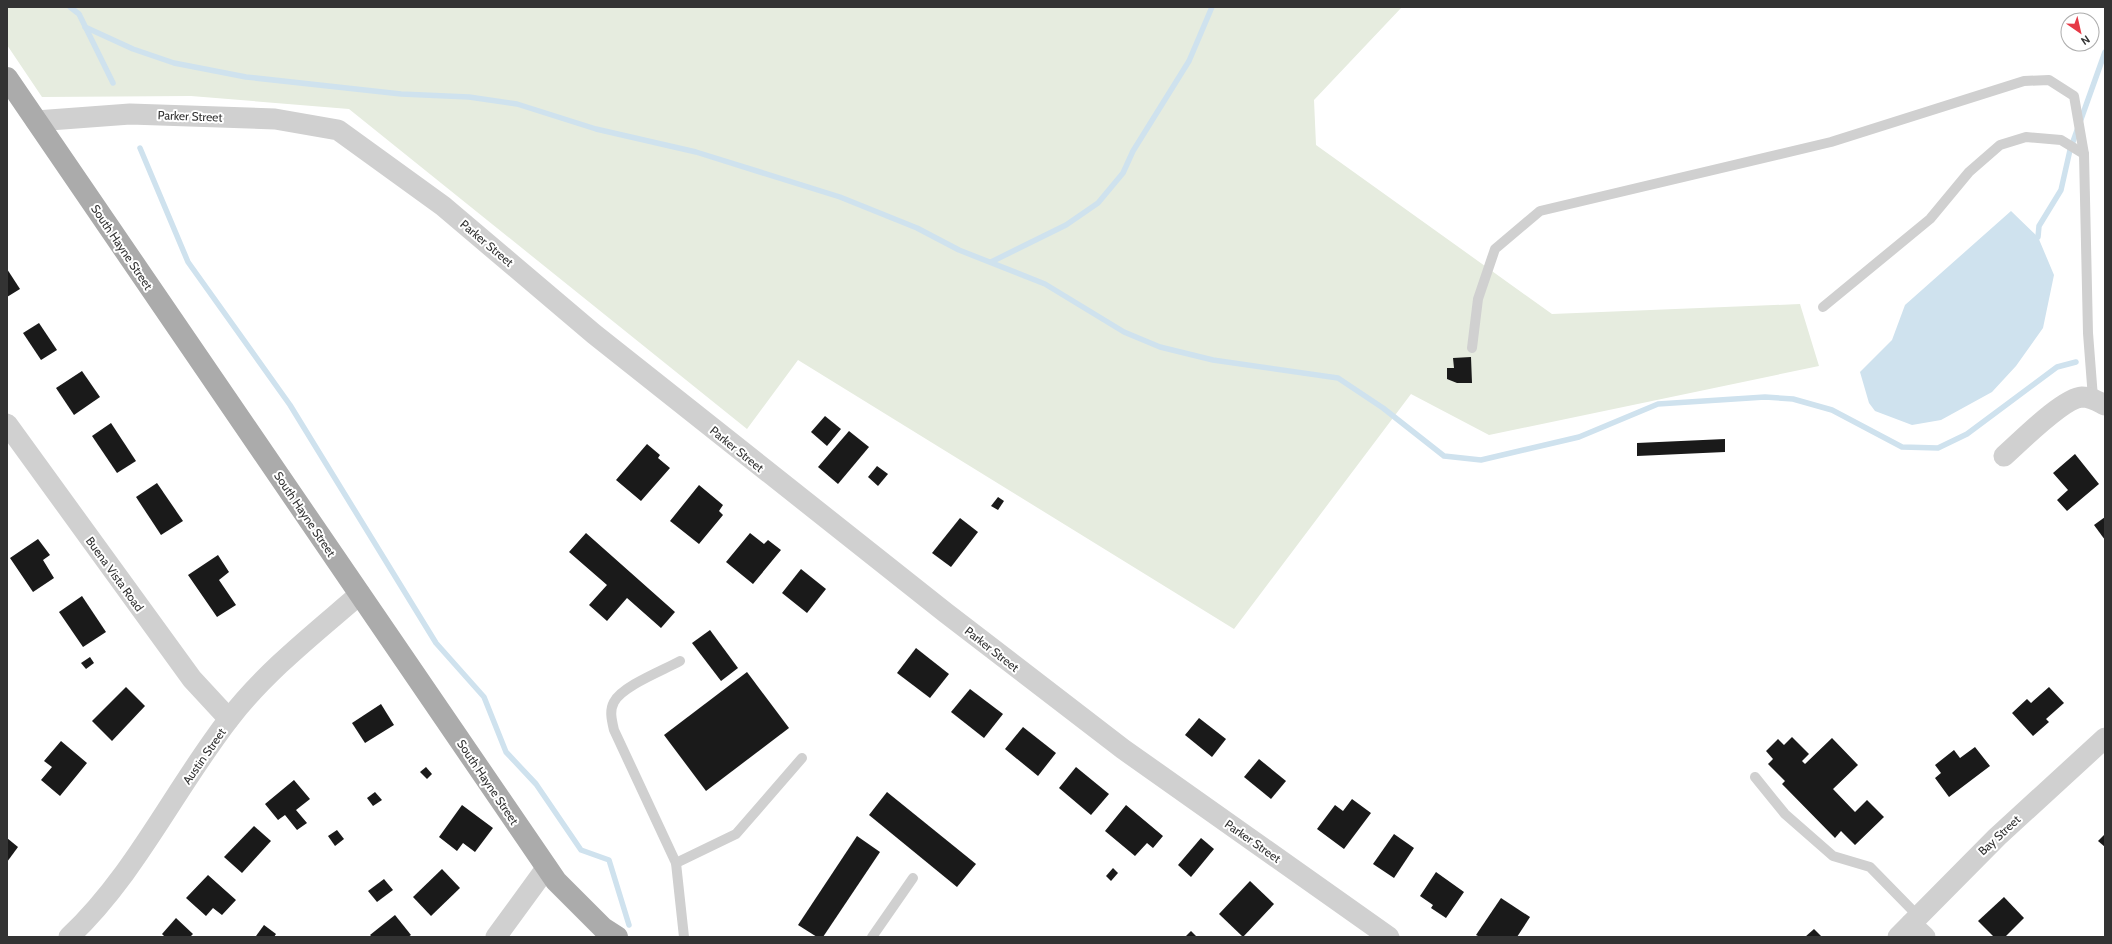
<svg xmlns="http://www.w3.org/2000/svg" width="2112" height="944" font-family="Cabin,sans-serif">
	<rect width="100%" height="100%" fill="#fff"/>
	<path fill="#e6ecdf" d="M7 7H1402L1314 100 1316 145 1552 314 1800 304 1819 366 1489 435 1411 394 1234 629 798 360 747 429 349 109 191 96 42 97 7 45Z"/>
	<path fill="#cfe2ee" d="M2011 211 2038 237 2054 275 2043 328 2016 366 1992 392 1941 420 1912 425 1875 411 1869 403 1860 372 1892 340 1905 305Z"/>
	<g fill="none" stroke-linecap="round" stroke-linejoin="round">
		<g stroke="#cfe2ee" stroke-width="5.5">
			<path d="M70 7 79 14 113 83"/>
			<path d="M85 27 133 49 174 63 246 77 401 94 469 97 517 104 596 129 696 152 840 197 917 228 959 250 1045 284 1124 332 1160 347 1213 360 1338 378 1383 408 1444 456 1481 460 1579 437 1658 404 1765 397 1793 399 1832 410 1902 447 1938 448 1967 434 2057 367 2076 362"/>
			<path d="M140 148 188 262 290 405 436 643 484 697 506 752 536 784 581 850 609 860 629 925"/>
			<path d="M2038 237 2039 226 2061 190 2070 150 2105 52"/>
			<path d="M991 262 1066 225 1098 203 1123 173 1133 151 1189 61 1212 7"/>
		</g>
	</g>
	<g fill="#1a1a1a">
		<path d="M7 269 20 289 7 297Z"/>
		<path d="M39 323 57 350 41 360 23 333Z"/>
		<path d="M1471 357 1472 383H1457L1447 379V368H1454L1453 358Z"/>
		<path d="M82 371 100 397 74 415 56 388Z"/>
		<path d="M825 416 841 429 827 446 811 432Z"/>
		<path d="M111 423 136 461 117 473 92 436Z"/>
		<path d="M849 431 869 447 838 484 818 467Z"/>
		<path d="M1725 439V452L1637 456V443Z"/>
		<path d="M647 444 660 455 658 458 670 468 641 501 616 480Z"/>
		<path d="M2075 454 2099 484 2067 511 2057 500 2068 490 2053 473Z"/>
		<path d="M877 466 888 474 878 486 868 477Z"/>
		<path d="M157 483 183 521 161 535 136 497Z"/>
		<path d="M699 485 723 505 719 511 723 515 699 544 670 521Z"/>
		<path d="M998 497 1004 501 998 510 991 506Z"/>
		<path d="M2105 517V540L2094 525Z"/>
		<path d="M960 518 978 532 951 567 932 553Z"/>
		<path d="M586 533 675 612 661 628 627 598 607 621 589 605 607 585 569 552Z"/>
		<path d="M750 533 764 544 768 540 781 550 753 584 726 562Z"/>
		<path d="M38 539 50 555 43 560 54 578 33 592 10 558Z"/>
		<path d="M218 555 229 572 219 580 236 605 217 617 188 575Z"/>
		<path d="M801 569 826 589 807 613 782 593Z"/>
		<path d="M82 596 106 632 83 647 59 612Z"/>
		<path d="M710 630 738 668 721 681 692 643Z"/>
		<path d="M916 648 949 674 930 698 897 673Z"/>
		<path d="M90 657 94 663 86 669 81 663Z"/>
		<path d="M747 672 789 728 706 791 664 735Z"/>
		<path d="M126 687 145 706 112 741 92 721Z"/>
		<path d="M2049 687 2064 703 2046 719 2049 722 2033 736 2012 713 2027 699 2031 703Z"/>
		<path d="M970 689 1003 714 984 738 951 712Z"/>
		<path d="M381 704 394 725 365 743 352 723Z"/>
		<path d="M1199 718 1226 739 1212 757 1185 735Z"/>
		<path d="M1023 727 1056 753 1038 776 1005 749Z"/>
		<path d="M1792 737 1809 754 1802 761 1805 764 1832 738 1858 765 1833 789 1855 812 1867 800 1884 817 1855 845 1841 831 1835 838 1782 784 1785 781 1768 764 1773 759 1766 751 1778 739 1784 745Z"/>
		<path d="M61 741 87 763 60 796 41 780 52 767 44 761Z"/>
		<path d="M1975 747 1990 766 1949 797 1935 778 1941 773 1935 765 1954 750 1960 758Z"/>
		<path d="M1259 759 1286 781 1271 799 1244 777Z"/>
		<path d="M426 767 432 774 427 779 420 772Z"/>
		<path d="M1076 767 1109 794 1091 815 1059 788Z"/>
		<path d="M294 780 310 799 296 810 307 823 297 830 285 815 278 820 265 804Z"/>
		<path d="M375 792 382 800 373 806 367 798Z"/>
		<path d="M887 792 976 864 957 887 869 815Z"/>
		<path d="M1352 799 1371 813 1344 849 1317 829 1335 805 1343 811Z"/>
		<path d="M462 805 493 828 475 852 463 843 457 851 439 837Z"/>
		<path d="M1126 805 1163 836 1153 848 1147 843 1135 856 1105 831Z"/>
		<path d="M254 826 271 841 242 873 224 857Z"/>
		<path d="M337 830 344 839 335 846 328 836Z"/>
		<path d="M1394 834 1414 848 1394 878 1373 864Z"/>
		<path d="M2105 834V847L2098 841Z"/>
		<path d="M857 836 880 852 823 937H817L798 925Z"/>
		<path d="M7 838 18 847 7 862Z"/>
		<path d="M1201 838 1214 849 1191 877 1178 865Z"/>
		<path d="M1113 868 1118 873 1111 881 1106 876Z"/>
		<path d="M442 869 460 888 431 916 413 897Z"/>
		<path d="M1436 872 1464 892 1446 918 1431 908 1433 905 1420 896Z"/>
		<path d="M208 875 236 900 222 915 213 908 206 916 186 898Z"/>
		<path d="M384 879 393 890 377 902 368 891Z"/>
		<path d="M1250 881 1274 904 1243 937 1219 914Z"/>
		<path d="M2004 897 2024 918 2005 937H1994L1978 921Z"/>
		<path d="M1501 898 1530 917 1517 937H1480L1476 935Z"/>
		<path d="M395 915 411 935 408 937H372L370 935Z"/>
		<path d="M176 918 193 934 190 937H165L162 934Z"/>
		<path d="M264 925 276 934 274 937 256 936Z"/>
		<path d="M1814 929 1822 937H1805Z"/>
		<path d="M1191 931 1197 937H1185Z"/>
	</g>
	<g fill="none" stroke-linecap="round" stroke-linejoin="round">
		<g stroke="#d0d0d0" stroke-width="10">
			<path d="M1823 307 1930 219 1969 172 2000 145 2026 137 2061 140 2084 154"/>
			<path d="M1472 348 1478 299 1495 249 1540 211 1831 142 2024 81 2049 80 2074 96 2084 154 2088 333 2093 398"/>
			<path d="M1755 777 1785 814 1833 856 1870 867 1918 916"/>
			<path d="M676 863 614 730C612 721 609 711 614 702 622 686 664 670 680 661"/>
			<path d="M684 937 676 863 736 834 802 758"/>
			<path d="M872 937 913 878"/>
		</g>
		<g stroke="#d0d0d0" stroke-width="21">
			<path d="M36 121 130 114 275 119 338 130 443 206 594 334 946 613 1123 749 1389 937"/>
			<path d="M7 424 192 679 229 719"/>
			<path d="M2004 456C2020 442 2063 398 2082 397 2091 397 2097 401 2105 405"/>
			<path d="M1911 924 1925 937"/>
			<path d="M69 937C135 875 174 790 229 719 266 671 315 633 360 594"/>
			<path d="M496 937 547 867"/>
			<path d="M1898 937 1997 837 2105 738"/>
		</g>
		<path stroke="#ababab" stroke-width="22" d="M7 78 556 881 603 928 617 937"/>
	</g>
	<g text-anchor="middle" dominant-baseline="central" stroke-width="4" stroke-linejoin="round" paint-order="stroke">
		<g font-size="12" fill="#333" stroke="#fff">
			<text transform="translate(190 116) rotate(2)">Parker Street</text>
			<text transform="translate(487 243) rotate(40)">Parker Street</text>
			<text transform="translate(122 247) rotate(56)">South Hayne Street</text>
			<text transform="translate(737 449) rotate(39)">Parker Street</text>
			<text transform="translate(305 514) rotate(56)">South Hayne Street</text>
			<text transform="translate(115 574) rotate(54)">Buena Vista Road</text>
			<text transform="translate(992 649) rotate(38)">Parker Street</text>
			<text transform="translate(204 756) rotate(-55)">Austin Street</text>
			<text transform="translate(488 782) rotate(56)">South Hayne Street</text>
			<text transform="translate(1999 835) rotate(-43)">Bay Street</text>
			<text transform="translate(1253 841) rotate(35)">Parker Street</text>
		</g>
	</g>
	<rect width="2112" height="944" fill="none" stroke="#333333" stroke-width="16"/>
	<g transform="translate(2080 32) rotate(146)"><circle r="19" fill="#ffffff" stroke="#adadad"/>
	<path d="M0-3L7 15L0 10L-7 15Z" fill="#e63946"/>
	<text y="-6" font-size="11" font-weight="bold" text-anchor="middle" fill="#333333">N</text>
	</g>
</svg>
